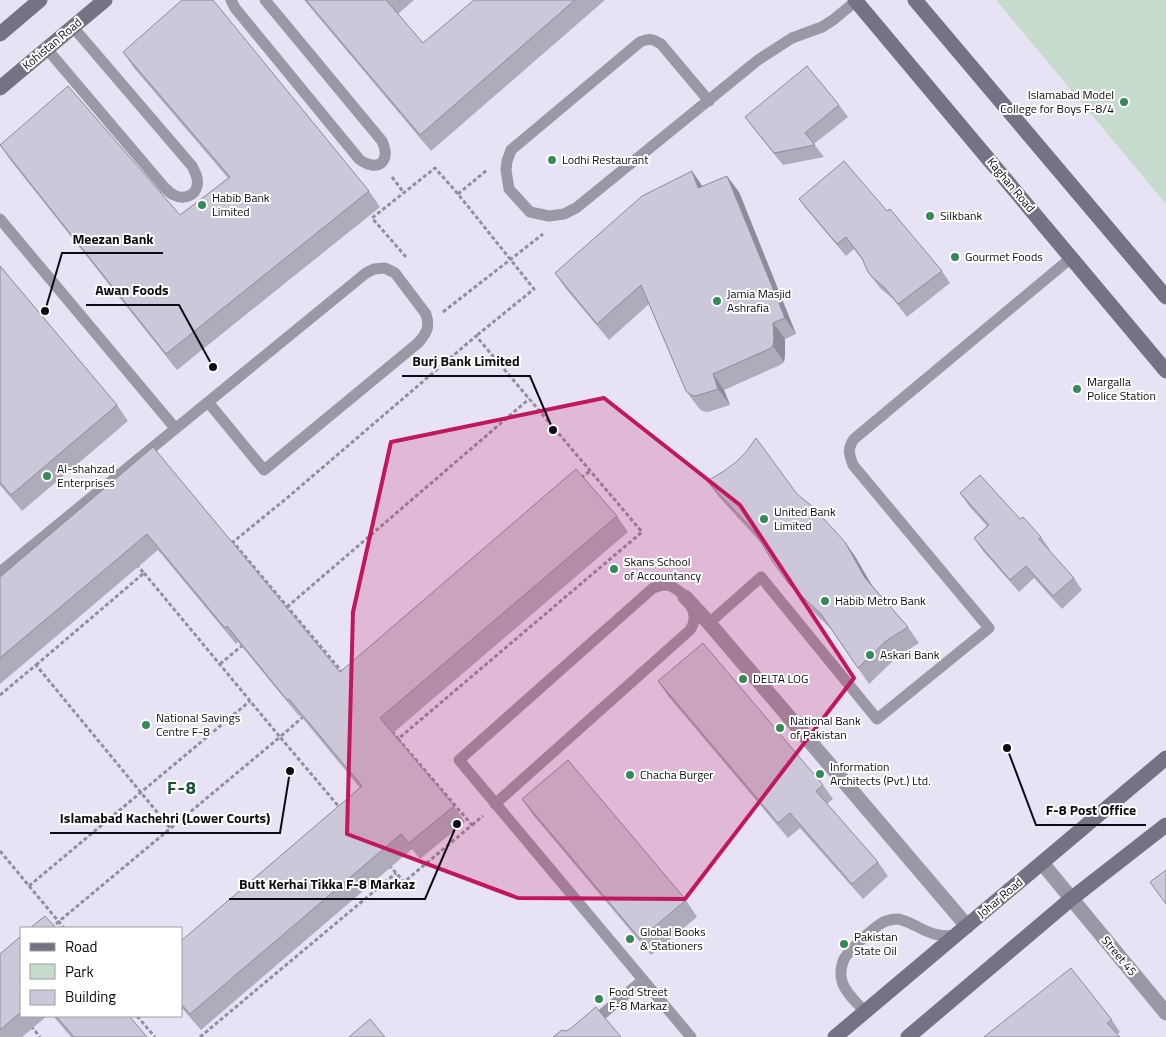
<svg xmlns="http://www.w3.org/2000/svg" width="1166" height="1037" font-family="'Titillium Web',sans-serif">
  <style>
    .green { fill: #c5dbcb }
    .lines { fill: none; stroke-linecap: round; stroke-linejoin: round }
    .path { stroke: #938f9d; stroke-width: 3; stroke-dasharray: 4 2.5; stroke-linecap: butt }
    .lane { stroke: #9b97a4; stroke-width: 11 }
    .street { stroke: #9b97a4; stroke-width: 15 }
    .secondary { stroke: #777283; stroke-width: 15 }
    .wall { fill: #afabbb }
    .shaded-wall { fill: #8f8b98 }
    .building { fill: #ccc7d9; stroke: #8f8b98 }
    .marked { fill: #c2185b; fill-opacity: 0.2; stroke: #c2185b; stroke-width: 4; stroke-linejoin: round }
    .poi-dot { fill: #38895a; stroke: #fff; stroke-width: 2 }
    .labels { text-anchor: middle; stroke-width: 4; stroke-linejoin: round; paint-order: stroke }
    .street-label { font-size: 12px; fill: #0e0c12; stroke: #fff }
    .poi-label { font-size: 12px; fill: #0e0c12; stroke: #fff; text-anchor: start }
    .district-label { font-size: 18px; font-weight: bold; letter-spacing: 1px; fill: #195132; stroke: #fff }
    .leader { fill: none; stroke: #0e0c12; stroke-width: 2 }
    .callout-dot { fill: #0e0c12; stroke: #fff; stroke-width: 2 }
    .callout-label { font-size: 14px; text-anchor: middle; font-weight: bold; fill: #0e0c12; stroke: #fff; stroke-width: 4; stroke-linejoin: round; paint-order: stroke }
  </style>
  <rect width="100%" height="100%" fill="#e8e2f5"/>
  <path class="green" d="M996 0H1166V204Z"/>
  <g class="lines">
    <path class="path" d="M392 177 404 193
      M458 194 487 170
      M406 257 372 218 435 168 458 194 534 289 476 336
      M443 312 543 234
      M581 478 590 471
      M144 573 280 737 304 716
      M287 607 529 399
      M220 664 244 644
      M36 665 144 573 136 564
      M343 673 233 542 287 498 476 336 642 532 398 739 392 731
      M0 695 36 665 171 829
      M472 825 483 816
      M0 851 64 928
      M389 865 404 882 472 825 398 739
      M29 886 250 701
      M51 928 280 737 340 808
      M137 1016 155 1037
      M31 1026 40 1037
      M200 1037 396 873"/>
    <path class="lane" d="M231 0 235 8 359 159C377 173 392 162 382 141L265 0
      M47 49 164 187C167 190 171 194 174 195 183 200 195 196 197 186 199 179 195 172 192 166L73 27
      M709 101 661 44C653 39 649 38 640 42L511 150 507 161 506 170 509 189 530 212 549 216 564 214 576 208 758 60 792 38 822 27 833 20 856 1
      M0 219 175 428
      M0 572 366 273 374 269 385 268 395 273 426 314C430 327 427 333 418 343L264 470 208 402
      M709 623 761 577 877 719 989 628 853 465C849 454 847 449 854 439L1071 258
      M495 804 690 630C692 627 694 623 694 619 695 605 679 586 665 585 661 585 657 587 653 588L459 760 691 1037
      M865 1012C858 1004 844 991 842 981 840 974 841 966 844 959 849 950 877 924 886 921 889 920 895 919 898 919 904 920 910 923 916 926 929 933 941 938 956 935
      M575 1037 643 980"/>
    <path class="street" d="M685 597 709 623 967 926
      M1042 863 1166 1013"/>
    <path class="secondary" d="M855 0 1166 371
      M915 0 1166 297
      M0 34 40 0
      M0 88 105 0
      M835 1037 1166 758
      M908 1037 1071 899 1166 825"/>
  </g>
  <path class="wall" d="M304 0H414L398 14 423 43 474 0H605L431 151Z
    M123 52 369 191 380 207 177 370 11 161 0 145 180 215 228 178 134 68Z
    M839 105 848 117 814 144 824 157 783 165 754 129 745 117Z
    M702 186 739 192 796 334 785 339V355L784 362 780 365 724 390 730 405 708 412 702 411 698 407 686 391 649 304 609 340 566 289 555 273Z
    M799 199 887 211 942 271 950 283 907 317 894 300 880 288 871 276 863 261 854 249 846 256 808 211Z
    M0 266 117 405 128 421 22 511 0 485Z
    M153 447 340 672 617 516 628 532 393 733 454 806 465 822 420 859 412 849 201 1030 181 1007V941L360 788 300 715 299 716 238 642 236 644 158 550 0 684V577Z
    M707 481 797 494 845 542 856 558 871 584 908 627 919 643 897 657 869 684 831 629 801 600 773 562 763 545 719 497Z
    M960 493 1020 519 1041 537 1050 550H1049L1074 578 1082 590 1062 609 1034 578 1019 592 983 551 974 538 987 526 969 506Z
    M658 681 823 785 833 799 827 804 878 862 888 876 863 899 800 828 788 838 668 696Z
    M522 799 686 900 697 917 651 955 533 815Z
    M21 936V1016H47L22 1037H0V954Z
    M53 1016H129L147 1037H71Z
    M1112 1020 1120 1032 1117 1034 984 1037Z"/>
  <path class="shaded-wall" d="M692 171 703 187 698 188Z
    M727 176 739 192 796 334 785 318Z
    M773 323 785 339V355L784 362 773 346Z
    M713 374 724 390 730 405 718 389Z
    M845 542 856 558 877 594 865 578Z"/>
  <path class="building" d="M182 0H213L369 191 166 354 0 145 68 86 180 215 230 177 123 52Z
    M306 0H386L423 43 474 0H575L420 135Z
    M807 66 839 105 805 133 815 145 774 153 745 117Z
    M844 161 887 211 890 209 942 271 898 304 885 288 871 276 867 270 862 258 846 237 837 244 799 199Z
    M692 171 698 188 727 176 785 318 773 323 774 339 773 346 769 349 713 374 718 389 696 396 691 395 686 391 641 285 597 324 555 273 642 196Z
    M0 266 117 405 11 495 0 482Z
    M756 438 797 494 813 507 845 542 865 578 908 627 886 641 858 668 821 614 789 584 773 562 755 532 707 481 724 471 736 462 746 452Z
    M153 447 340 672 576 469 617 516 380 718 454 806 409 843 401 834 190 1014 181 1004V941L362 786 289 699 287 700 227 626 225 628 147 534 0 658V577Z
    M980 475 1020 519 1023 517 1041 537 1039 539 1074 578 1053 596 1026 566 1010 580 974 538 989 525 960 493Z
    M703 643 823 785 816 791 878 862 852 884 790 813 778 823 658 681Z
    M568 760 686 900 640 939 522 799Z
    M1166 870V904L1150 882Z
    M45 916 56 928H30Z
    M21 936V1012L0 1030V954Z
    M1071 968 1112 1020 1107 1023 1120 1037H984Z
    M596 1007 621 1037H553L562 1030 566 1031 570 1029Z
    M56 1016H129L147 1037H74Z
    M370 1019 385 1037H349Z"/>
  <path class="marked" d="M604 398 740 505 854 678 685 899 518 898 347 834 353 612 391 442Z"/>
  <g class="poi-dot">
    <circle cx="1124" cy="102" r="5"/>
    <circle cx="552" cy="160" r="5"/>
    <circle cx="202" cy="205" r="5"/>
    <circle cx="930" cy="216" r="5"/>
    <circle cx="955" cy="257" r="5"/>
    <circle cx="717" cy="301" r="5"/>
    <circle cx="1077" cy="389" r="5"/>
    <circle cx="47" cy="476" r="5"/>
    <circle cx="764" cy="519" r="5"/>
    <circle cx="614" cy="569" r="5"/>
    <circle cx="825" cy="601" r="5"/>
    <circle cx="870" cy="655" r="5"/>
    <circle cx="743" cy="679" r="5"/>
    <circle cx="146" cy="725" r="5"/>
    <circle cx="780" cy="728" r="5"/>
    <circle cx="820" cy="774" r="5"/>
    <circle cx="630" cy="775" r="5"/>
    <circle cx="630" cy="939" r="5"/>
    <circle cx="844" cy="944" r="5"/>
    <circle cx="599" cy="999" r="5"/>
  </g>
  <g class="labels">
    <g class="street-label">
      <text transform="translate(52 44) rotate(-40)" y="4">Kohistan Road</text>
      <text transform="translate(1011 185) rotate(50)" y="4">Kaghan Road</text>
      <text transform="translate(1000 898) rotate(-40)" y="4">Johar Road</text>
      <text transform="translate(1119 956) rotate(50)" y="4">Street 45</text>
    </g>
    <g class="poi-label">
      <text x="1114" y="99" text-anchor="end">Islamabad Model<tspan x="1114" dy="14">College for Boys F-8/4</tspan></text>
      <text x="562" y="164">Lodhi Restaurant</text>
      <text x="212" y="202">Habib Bank<tspan x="212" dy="14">Limited</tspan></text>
      <text x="940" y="220">Silkbank</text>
      <text x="965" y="261">Gourmet Foods</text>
      <text x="727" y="298">Jamia Masjid<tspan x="727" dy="14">Ashrafia</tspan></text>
      <text x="1087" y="386">Margalla<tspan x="1087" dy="14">Police Station</tspan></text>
      <text x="57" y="473">Al-shahzad<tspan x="57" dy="14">Enterprises</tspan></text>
      <text x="774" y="516">United Bank<tspan x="774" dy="14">Limited</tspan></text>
      <text x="624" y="566">Skans School<tspan x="624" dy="14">of Accountancy</tspan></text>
      <text x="835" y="605">Habib Metro Bank</text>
      <text x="880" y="659">Askari Bank</text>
      <text x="753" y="683">DELTA LOG</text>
      <text x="156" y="722">National Savings<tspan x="156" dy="14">Centre F-8</tspan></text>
      <text x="790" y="725">National Bank<tspan x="790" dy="14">of Pakistan</tspan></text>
      <text x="830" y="771">Information<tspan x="830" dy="14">Architects (Pvt.) Ltd.</tspan></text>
      <text x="640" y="779">Chacha Burger</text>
      <text x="640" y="936">Global Books<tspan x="640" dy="14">&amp; Stationers</tspan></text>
      <text x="854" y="941">Pakistan<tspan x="854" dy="14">State Oil</tspan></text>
      <text x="609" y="996">Food Street<tspan x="609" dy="14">F-8 Markaz</tspan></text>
    </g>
    <g class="district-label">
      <text x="182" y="794">F-8</text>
    </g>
  </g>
  <path class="leader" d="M45 311L62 253H163M213 367L179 305H86M553 430L530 376H402M1007 748L1036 825H1146M290 771L280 833H50M457 824L425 899H229"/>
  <g class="callout-dot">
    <circle cx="45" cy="311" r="5"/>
    <circle cx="213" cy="367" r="5"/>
    <circle cx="553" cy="430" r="5"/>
    <circle cx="1007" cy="748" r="5"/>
    <circle cx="290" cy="771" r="5"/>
    <circle cx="457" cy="824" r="5"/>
  </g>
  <g class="callout-label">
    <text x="113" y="244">Meezan Bank</text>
    <text x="132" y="295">Awan Foods</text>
    <text x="466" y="366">Burj Bank Limited</text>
    <text x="1091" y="815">F-8 Post Office</text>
    <text x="165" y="823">Islamabad Kachehri (Lower Courts)</text>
    <text x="327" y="889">Butt Kerhai Tikka F-8 Markaz</text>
  </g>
  <rect x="20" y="927" width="162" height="90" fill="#ffffff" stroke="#9f9ea0"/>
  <rect x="30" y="943" width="25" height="8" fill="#777283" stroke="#9f9ea0"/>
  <text x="65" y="952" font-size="15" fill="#0e0c12">Road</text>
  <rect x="30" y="964" width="25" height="15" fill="#c5dbcb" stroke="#9f9ea0"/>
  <text x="65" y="977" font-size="15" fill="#0e0c12">Park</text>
  <rect x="30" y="990" width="25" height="15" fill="#ccc7d9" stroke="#9f9ea0"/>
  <text x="65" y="1002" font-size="15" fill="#0e0c12">Building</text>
</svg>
